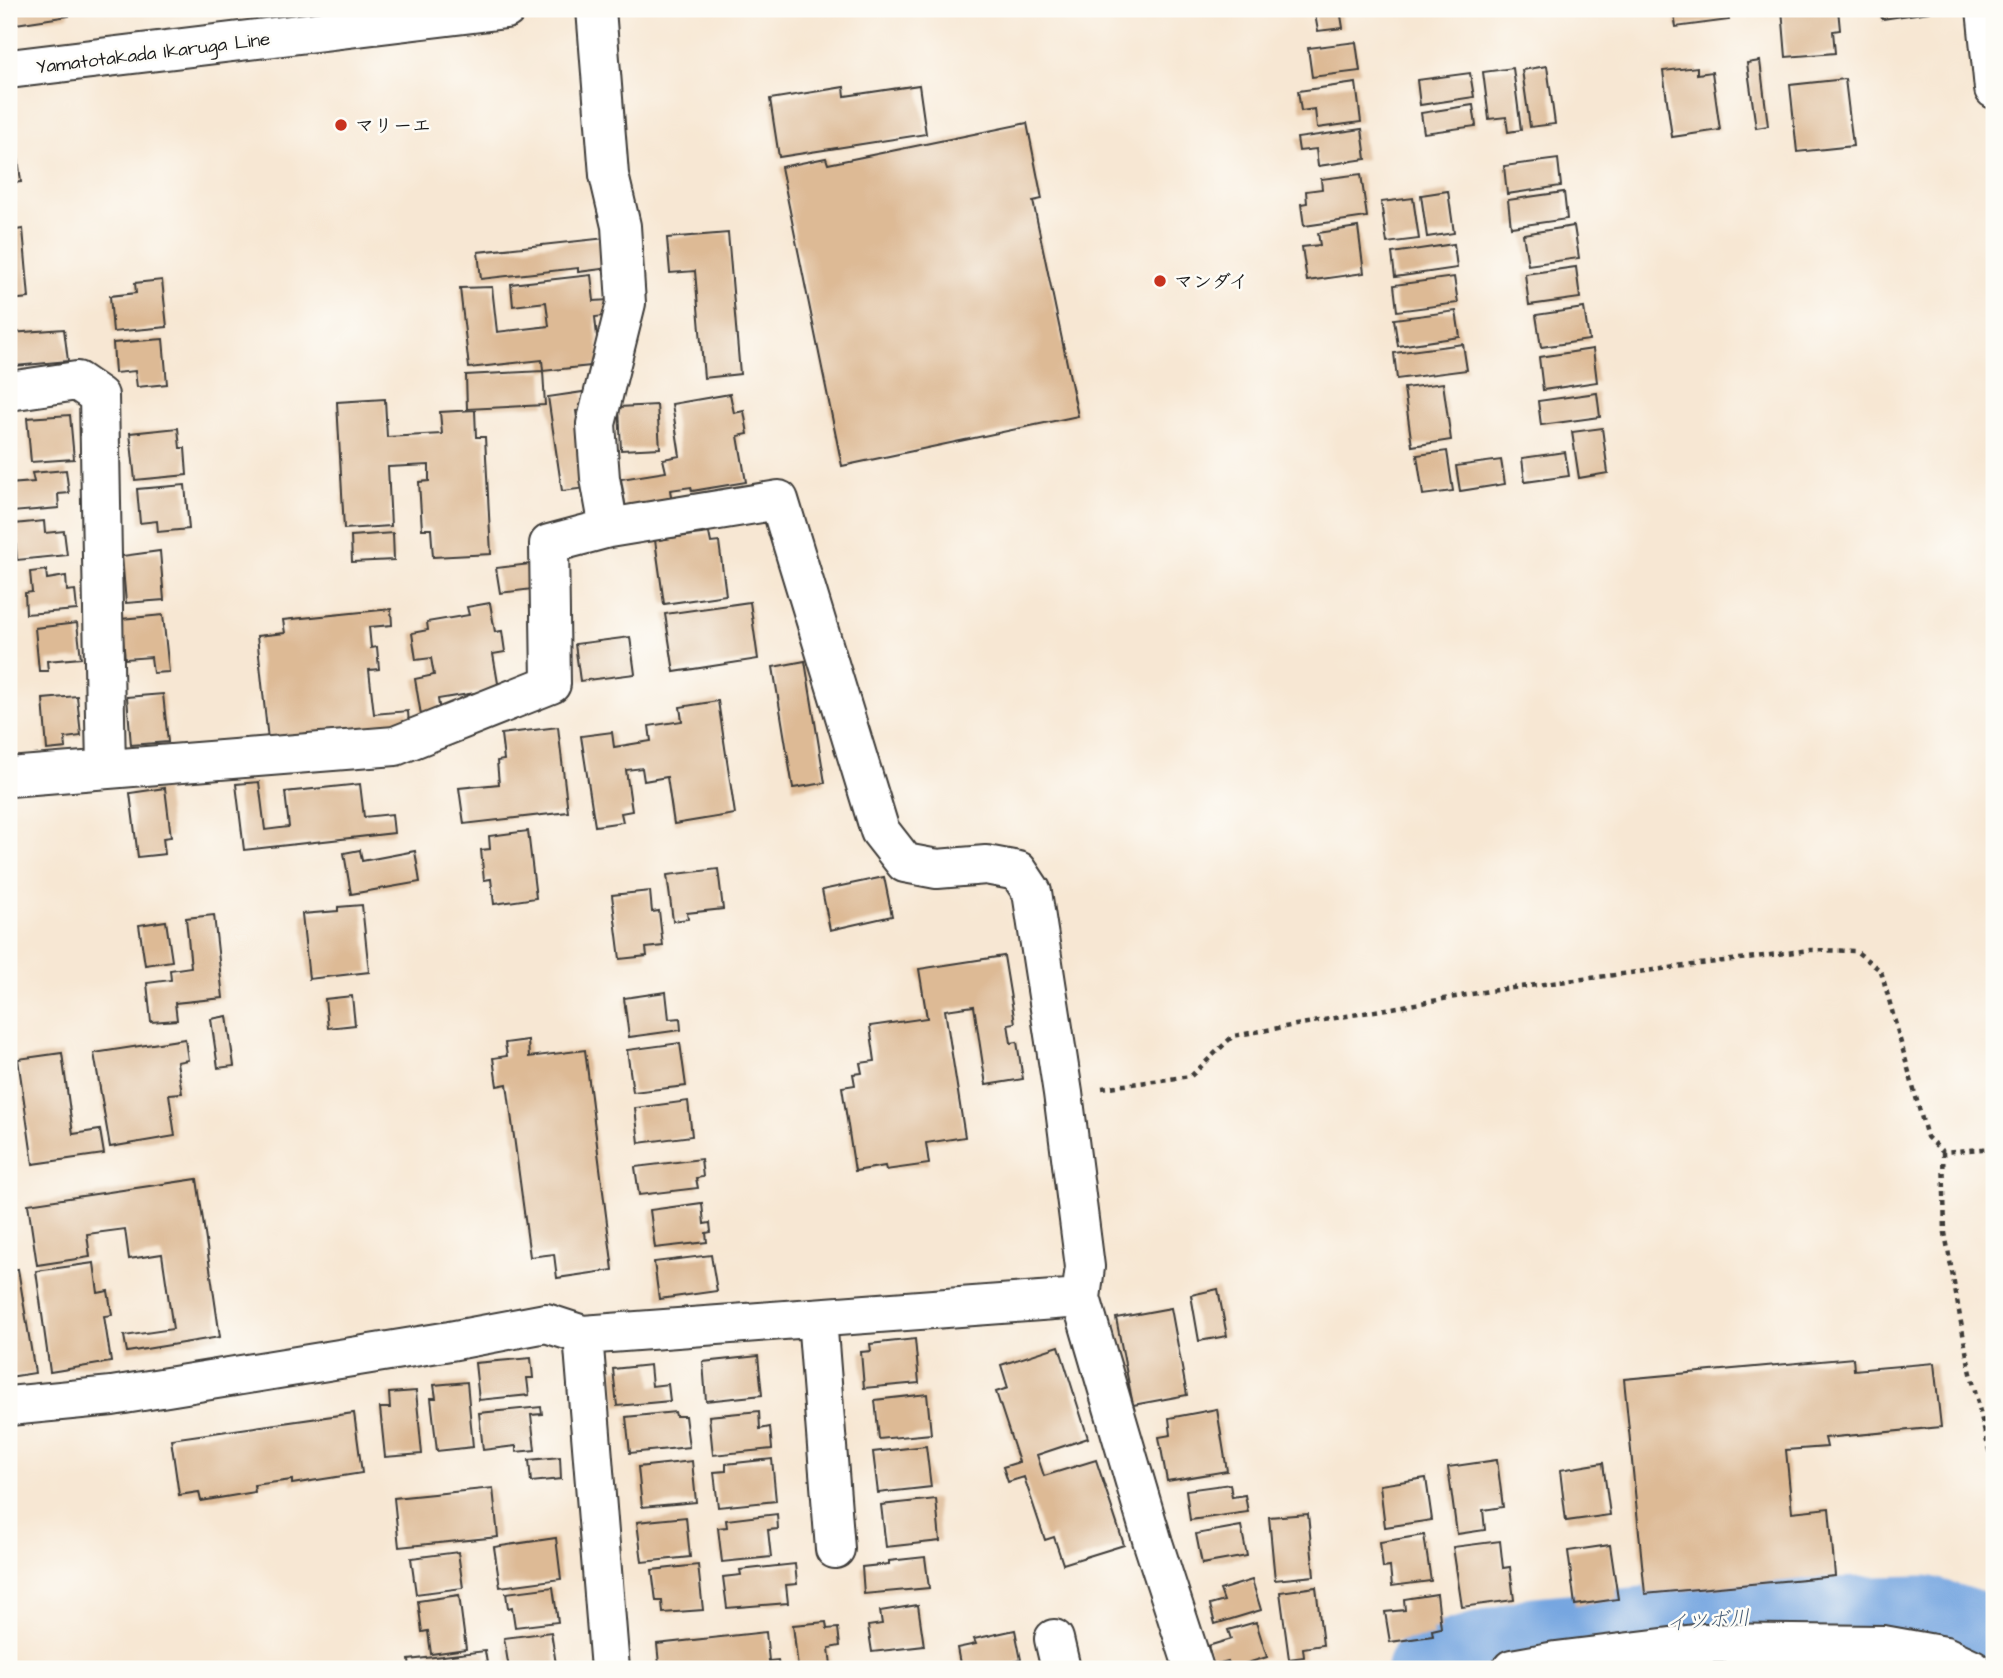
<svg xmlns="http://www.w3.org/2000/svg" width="2003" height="1678" font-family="'Architects Daughter','Klee One',sans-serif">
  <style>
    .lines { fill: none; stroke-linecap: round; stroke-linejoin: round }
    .river { stroke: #76a6e0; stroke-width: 75 }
    .building { fill: #ddba95 }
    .minor-casing { stroke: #3d3a37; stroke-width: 42 }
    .primary-casing { stroke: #3d3a37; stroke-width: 42 }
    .path { stroke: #3d3a37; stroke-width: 4.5; stroke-dasharray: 5 5; stroke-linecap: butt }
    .minor { stroke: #fff; stroke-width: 38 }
    .primary { stroke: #fff; stroke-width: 38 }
    .poi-dot { fill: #c8321e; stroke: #fdfcf7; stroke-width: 2.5 }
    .labels { text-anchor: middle; stroke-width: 5; stroke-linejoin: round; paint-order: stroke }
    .street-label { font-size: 19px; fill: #1c1c1c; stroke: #fdfcf7 }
    .poi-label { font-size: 19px; font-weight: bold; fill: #1c1c1c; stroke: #fdfcf7; text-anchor: start }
    .water-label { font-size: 21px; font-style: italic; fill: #445a74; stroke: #fdfcf7 }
  </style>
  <rect width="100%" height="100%" fill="#fdfcf7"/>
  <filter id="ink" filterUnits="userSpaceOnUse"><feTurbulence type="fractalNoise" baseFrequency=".0143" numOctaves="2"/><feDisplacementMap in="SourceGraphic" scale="14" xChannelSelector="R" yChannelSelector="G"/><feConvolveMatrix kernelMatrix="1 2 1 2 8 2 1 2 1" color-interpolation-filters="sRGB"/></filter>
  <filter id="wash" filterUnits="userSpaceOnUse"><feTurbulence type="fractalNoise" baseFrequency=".00686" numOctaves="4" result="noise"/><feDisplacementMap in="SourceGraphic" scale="28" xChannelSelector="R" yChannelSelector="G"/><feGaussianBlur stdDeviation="1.57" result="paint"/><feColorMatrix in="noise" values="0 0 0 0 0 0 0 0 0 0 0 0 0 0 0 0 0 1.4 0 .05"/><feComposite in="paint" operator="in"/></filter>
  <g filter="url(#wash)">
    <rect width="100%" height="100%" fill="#f7e7d3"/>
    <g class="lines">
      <path class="river" d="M1424 1669 1443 1660 1535 1634 1718 1617 1924 1613 1994 1635"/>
    </g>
    <g id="blocks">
      <path class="building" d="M9 9H68L69 16 9 25Z
        M1314 9H1340L1343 28 1318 31Z
        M1673 9H1727L1729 20 1676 27Z
        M1782 9H1838L1840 30 1833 31 1835 53 1786 57Z
        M1880 9H1929L1930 12 1882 19Z
        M1356 42 1360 71 1312 77 1308 48Z
        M1760 61 1768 126 1756 128 1747 63Z
        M1547 66 1555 124 1530 127 1522 70Z
        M1697 67V74L1712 72 1720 130 1672 137 1663 71Z
        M1513 68 1521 130 1508 132 1506 117 1489 119 1483 72Z
        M1470 73 1474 97 1420 105 1417 80Z
        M1845 79 1853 146 1797 152 1790 85Z
        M1356 83 1361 122 1317 128 1315 109 1301 111 1298 91Z
        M919 85 926 134 779 157 770 99 844 87 845 96Z
        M1473 105 1476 126 1424 133 1421 113Z
        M13 118 21 182 9 183V119Z
        M1027 123 1042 199 1033 201 1078 416 842 466 781 167 826 158 828 164Z
        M1362 129 1366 159 1318 166 1316 149 1299 151 1297 138Z
        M1558 159 1561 186 1507 194 1504 166Z
        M1361 174 1367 217 1304 226 1301 204 1307 203 1306 191 1322 189 1321 179Z
        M1448 191 1454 233 1427 237 1421 195Z
        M1564 192 1567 219 1511 227 1508 200Z
        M1413 198 1419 239 1387 243 1381 202Z
        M1574 226 1579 258 1528 265 1523 234Z
        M1358 227 1364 273 1307 281 1302 247 1320 245 1318 233Z
        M23 229 29 298 9 300V231Z
        M728 233 740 374 704 378 695 271 670 273 667 238Z
        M606 238 610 268 578 272V268L481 279 478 252Z
        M1454 244 1457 268 1395 277 1392 253Z
        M1576 267 1580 298 1529 305 1525 274Z
        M591 275 594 301 609 300 611 315 595 317 600 365 543 371 542 360 469 368 460 288 492 287 497 332 549 326 546 302 513 306 511 284Z
        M1454 277 1458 303 1397 311 1394 285Z
        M162 280 167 327 113 332 110 296 136 293 135 283Z
        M1584 308 1589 340 1541 347 1536 315Z
        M1456 311 1460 337 1398 346 1394 319Z
        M64 329 68 361 15 366 11 333Z
        M163 339 167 384 137 387 135 371 115 373 113 343Z
        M1463 344 1467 370 1397 379 1394 353Z
        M1593 349 1597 382 1543 390 1539 357Z
        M543 371 545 405 467 409 466 375Z
        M1443 383 1451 440 1412 446 1404 388Z
        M583 392 585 409 576 411 587 488 562 491 548 397Z
        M1597 393 1600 417 1541 425 1538 401Z
        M730 394 734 413 744 411 748 434 738 436 746 482 692 491 691 487 670 490 673 508 627 516 621 479 666 472 663 459 680 456 672 404Z
        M385 399 387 437 442 434 440 412 475 410 476 437H485L491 554 433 557 431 529H422L419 482 429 481V465L388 467 391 526 344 529 337 402Z
        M657 405 660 448 621 450 619 407Z
        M70 415 74 459 31 462 27 418Z
        M178 428 180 448H185L187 475 135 480 130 433Z
        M1602 428 1608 473 1579 478 1572 432Z
        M1447 451 1453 491 1423 495 1417 455Z
        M1565 452 1569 476 1525 482 1522 458Z
        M1501 460 1505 484 1460 491 1456 466Z
        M66 470 69 493 58 494 59 508 12 512 9 484 34 482 32 473Z
        M185 485 189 529 158 532 157 521 140 523 137 489Z
        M44 521 45 533 64 531 67 555 17 560 14 524Z
        M393 533 394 560 352 562 351 536Z
        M709 533 711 543 719 542 726 595 664 604 655 540Z
        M160 551 164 600 126 603 122 556Z
        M530 564 533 589 500 593 496 568Z
        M46 570 47 579 66 576 67 591 75 590 77 610 26 614 25 593 32 592 30 572Z
        M750 602 758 659 674 672 665 614Z
        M490 603 495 632 502 631 505 652 493 654 499 689 438 699 440 712 421 715 415 679 434 675 431 658 416 660 412 633 428 630 427 622 469 615 467 607Z
        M391 609 392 625 369 627 371 648 377 647 379 669 369 670 374 714 408 711 409 726 268 740 257 636 285 633 283 620Z
        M163 615 169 672 153 673 151 657 125 659 121 619Z
        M77 623 81 658 47 661 48 671H39L35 628Z
        M630 637 635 674 580 681 575 644Z
        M805 661 825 783 793 788 773 667Z
        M163 694 168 742 131 745 127 697Z
        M77 696 81 736 65 738 66 748 47 750 43 699Z
        M718 701 735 814 674 824 667 777 644 781 642 768 626 770 632 811 621 813 623 822 595 826 581 736 612 732 614 747 651 741 649 726 682 721 680 707Z
        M558 727 568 812 464 824 459 788 499 784 497 761 504 760 501 734Z
        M259 782 265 830 289 827 285 792 360 784 364 817 392 814 394 833 244 850 236 784Z
        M165 788 171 837 163 838 165 854 138 857 130 793Z
        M528 831 536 898 494 904 491 879 484 880 481 850 490 849 489 836Z
        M360 850 362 861 415 851 420 882 351 894 344 853Z
        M718 869 723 909 687 913 688 919 673 921 667 875Z
        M884 877 892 916 830 930 822 890Z
        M650 891 652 912 659 911 663 946 646 948 647 956 620 959 612 895Z
        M362 905 369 972 309 979 302 914 338 911V907Z
        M214 915 223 998 175 1003 177 1020 151 1022 147 983 171 980 170 970 191 967 186 918Z
        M166 921 172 961 145 965 139 925Z
        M1004 956 1015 1023 1008 1024 1011 1043 1017 1042 1023 1079 986 1085 974 1006 945 1010 965 1137 926 1143 929 1164 886 1170 885 1166 855 1171 842 1087 855 1085 853 1074 862 1073 860 1063 875 1061 870 1026 927 1018 919 969Z
        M666 992 669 1019 680 1018 681 1030 629 1037 624 998Z
        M352 996 355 1025 328 1028 325 999Z
        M227 1016 234 1066 218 1068 211 1019Z
        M185 1039 188 1060 177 1062 182 1093 169 1094 175 1136 110 1147 94 1053Z
        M528 1040 529 1057 585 1050 613 1270 557 1278 554 1254 530 1257 507 1084 497 1086 493 1058 507 1056 505 1043Z
        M680 1043 686 1086 633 1092 627 1050Z
        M62 1053 73 1134 100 1130 104 1154 33 1164 18 1059Z
        M688 1101 692 1136 639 1143 635 1108Z
        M701 1159 703 1177 696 1178 698 1188 639 1195 635 1167Z
        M197 1179 220 1337 127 1352 124 1336 173 1329 162 1254 129 1259 125 1229 87 1234 90 1257 37 1265 28 1204Z
        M702 1203 704 1224 710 1223 711 1232 706 1233 707 1242 655 1248 650 1210Z
        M711 1255 717 1291 659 1299 654 1262Z
        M94 1263 98 1293 108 1291 112 1315 104 1316 111 1362 50 1372 36 1271Z
        M18 1269 35 1373 9 1377V1271Z
        M1218 1289 1227 1336 1199 1341 1191 1295Z
        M1171 1308 1187 1395 1133 1405 1116 1318Z
        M915 1339 919 1383 864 1388 861 1352 871 1351 870 1344Z
        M1059 1346 1088 1438 1037 1455 1044 1476 1096 1460 1124 1545 1063 1564 1054 1537 1045 1540 1024 1477 1008 1482 1003 1467 1019 1462 996 1392 1008 1388 1001 1365Z
        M758 1356 762 1395 706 1401 703 1362Z
        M531 1358 533 1378H527L529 1395 479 1400 475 1363Z
        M1853 1358 1854 1370 1934 1363 1941 1427 1825 1438 1827 1447 1786 1450 1792 1512 1829 1508 1835 1576 1645 1594 1624 1379Z
        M650 1365 652 1386 668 1384 670 1401 617 1406 613 1369Z
        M467 1382 473 1447 437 1451 431 1398H436L434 1385Z
        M416 1391 422 1454 385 1457 380 1408H390L389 1393Z
        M927 1394 931 1434 879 1439 875 1400Z
        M541 1407 542 1414 531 1415 535 1450 516 1452V1446L483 1450 479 1413Z
        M1217 1409 1227 1471 1167 1481 1159 1437 1171 1435 1169 1418Z
        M759 1411 760 1429 770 1427 772 1449 713 1455 709 1416Z
        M675 1412 676 1416H685L689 1447 630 1453 626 1417Z
        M354 1413 362 1473 292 1484V1480L254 1485 255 1492 201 1501 199 1492 179 1495 171 1439Z
        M926 1446 931 1487 878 1493 873 1452Z
        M560 1457 561 1479 531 1482 529 1460Z
        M772 1459 776 1501 718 1507 714 1472 726 1471V1464Z
        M1497 1460 1503 1507 1483 1510 1485 1530 1457 1534 1448 1467Z
        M692 1461 696 1502 642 1507 638 1467Z
        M1603 1463 1610 1515 1566 1521 1560 1470Z
        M1426 1478 1432 1520 1385 1527 1380 1485Z
        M1230 1484 1232 1497 1245 1495 1248 1512 1190 1520 1186 1490Z
        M493 1488 498 1537 399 1547 394 1498Z
        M936 1499 940 1541 886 1547 881 1505Z
        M777 1514 778 1529 768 1530 771 1557 722 1562 718 1528 727 1527 726 1520Z
        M1308 1514 1314 1576 1275 1580 1269 1517Z
        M686 1517 690 1557 642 1562 637 1522Z
        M1241 1526 1247 1556 1202 1564 1196 1534Z
        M1424 1535 1431 1581 1392 1586 1390 1567 1383 1568 1380 1542Z
        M556 1538 561 1579 500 1587 494 1547Z
        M1500 1541 1503 1568 1510 1567 1514 1600 1462 1607 1453 1547Z
        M1610 1545 1618 1599 1575 1605 1568 1551Z
        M458 1552 463 1588 416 1594 411 1558Z
        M925 1557 929 1588 864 1594 862 1567 889 1564V1561Z
        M795 1564 797 1584 786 1585 788 1603 727 1608 723 1577 741 1575 740 1570Z
        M698 1565 703 1610 663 1613 662 1601H656L652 1570Z
        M1252 1580 1261 1610 1215 1624 1210 1605 1224 1601 1220 1590Z
        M553 1587 558 1622 515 1627 512 1607 508 1608 506 1593Z
        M1316 1587 1323 1645 1303 1648 1304 1657 1289 1659 1280 1592Z
        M1437 1594 1441 1628 1432 1630 1433 1636 1390 1642 1385 1612 1405 1610 1404 1599Z
        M459 1595 466 1649 431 1654 428 1631 422 1632 418 1601Z
        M918 1605 924 1646 872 1652 868 1626 882 1624 880 1611Z
        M826 1622 827 1629 838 1628 840 1646 829 1648 831 1665 798 1668 793 1625Z
        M1256 1622 1267 1657 1231 1668 1228 1661 1213 1665 1208 1646 1231 1639 1228 1630Z
        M1015 1630 1021 1660 1016 1661 1018 1669H961L957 1648 976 1644 974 1639Z
        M551 1632 556 1664 509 1669 504 1638Z
        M766 1632 769 1661 778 1660 779 1669H638L637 1666 659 1664 657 1644Z
        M485 1651 488 1669H410L409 1660Z"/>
    </g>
  </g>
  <g filter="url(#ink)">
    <use href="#blocks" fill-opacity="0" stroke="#3d3a37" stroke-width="2"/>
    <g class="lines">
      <defs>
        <path id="minor" d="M1986 9 1994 89
          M9 391 77 381 99 396 106 769
          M609 528 779 500 880 831 905 863 937 869 986 865 1018 871 1032 892 1063 1093 1085 1267 1081 1298 1153 1543 1194 1669
          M9 777 395 746 551 684 549 544 609 528 600 478 596 424 626 303 621 226 609 175 596 9
          M817 1318 835 1549
          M583 1335 610 1669
          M9 1406 112 1396 450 1341 546 1323 583 1335 1081 1298
          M1054 1639 1061 1669
          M1512 1669 1556 1661 1703 1643 1883 1645 1945 1656 1973 1669"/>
        <path id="primary" d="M9 69 506 9"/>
      </defs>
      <use href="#minor" class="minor-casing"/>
      <use href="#primary" class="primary-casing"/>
      <path class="path" d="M1102 1088 1191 1076 1233 1036 1489 991 1810 950 1856 951 1881 971 1927 1137 1943 1152 1994 1148
        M1943 1152 1945 1233 1967 1356 1994 1472"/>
      <use href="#minor" class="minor"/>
      <use href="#primary" class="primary"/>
    </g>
  </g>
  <g class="poi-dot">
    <circle cx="341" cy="125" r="7"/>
    <circle cx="1160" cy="281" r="7"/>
  </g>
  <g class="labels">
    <g class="street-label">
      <text transform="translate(153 52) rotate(-7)" y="7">Yamatotakada Ikaruga Line</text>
    </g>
    <g class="poi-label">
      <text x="355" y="132">マリーエ</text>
      <text x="1174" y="288">マンダイ</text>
    </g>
    <g class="water-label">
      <text transform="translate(1708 1620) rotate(-4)" y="7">イツボ川</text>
    </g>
  </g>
  <rect width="2003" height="1678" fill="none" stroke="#fdfcf7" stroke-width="35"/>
</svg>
